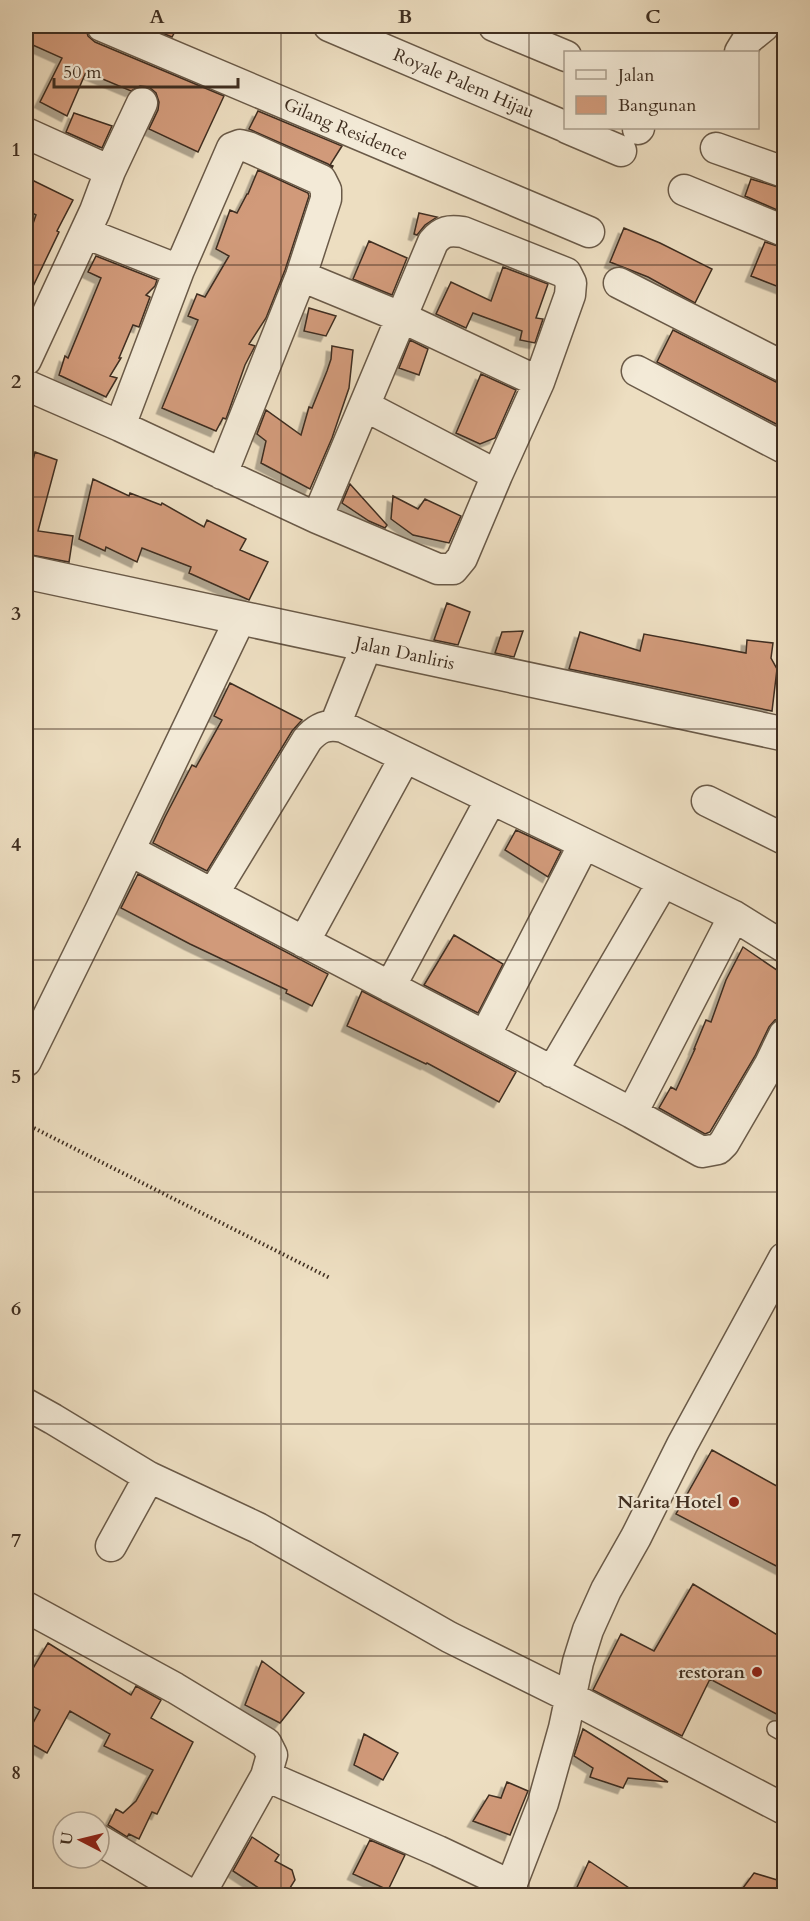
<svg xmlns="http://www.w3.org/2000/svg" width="810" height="1921" font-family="Cardo,serif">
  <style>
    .building { fill: #d19a7a; stroke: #3f2e20; stroke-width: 1.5; filter: url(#shadow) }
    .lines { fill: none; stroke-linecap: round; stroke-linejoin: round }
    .service-casing { stroke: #6a5a48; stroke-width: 18 }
    .minor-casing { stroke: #6a5a48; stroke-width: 33 }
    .tertiary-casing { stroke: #6a5a48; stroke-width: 36 }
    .path { stroke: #3f2e20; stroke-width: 4; stroke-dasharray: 1.5 3; stroke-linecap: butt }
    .service { stroke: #f3ead7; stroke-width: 15 }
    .minor { stroke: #f3ead7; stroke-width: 30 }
    .tertiary { stroke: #f3ead7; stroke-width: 33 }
    .grid { fill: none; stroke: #3f2e20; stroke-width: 1.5; stroke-opacity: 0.55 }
    .poi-dot { fill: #8f2418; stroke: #f3ead7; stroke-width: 2 }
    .labels { text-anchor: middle; stroke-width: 4.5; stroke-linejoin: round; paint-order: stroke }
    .street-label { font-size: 18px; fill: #3f2e20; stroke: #f3ead7 }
    .poi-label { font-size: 18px; font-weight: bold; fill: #3f2e20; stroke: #f3ead7; text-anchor: end }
    .neatline { fill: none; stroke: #3f2e20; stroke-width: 2 }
    .grid-label { font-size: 20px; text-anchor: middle; font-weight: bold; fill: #3f2e20 }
  </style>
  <defs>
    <filter id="shadow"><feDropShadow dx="-5.5" dy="5.5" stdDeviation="0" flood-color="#0004"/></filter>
  </defs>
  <rect width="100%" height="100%" fill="#eddec1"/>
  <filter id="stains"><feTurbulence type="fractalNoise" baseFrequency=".00333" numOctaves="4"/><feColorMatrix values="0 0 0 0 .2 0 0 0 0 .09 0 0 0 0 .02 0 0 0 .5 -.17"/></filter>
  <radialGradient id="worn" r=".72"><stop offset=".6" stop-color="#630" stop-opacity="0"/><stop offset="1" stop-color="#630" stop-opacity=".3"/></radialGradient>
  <path class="building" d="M26 26H85L88 36 95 42 224 96 198 152 149 129 158 110 159 102 156 93 149 87 140 86 131 91 86 72 67 116 40 102 62 58 26 42Z
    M145 26H178L172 37Z
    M258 111 342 146 330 165 333 166 332 168 328 164 249 129Z
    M74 113 112 126 102 148 66 132Z
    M258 170 308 193 309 196 285 270 266 318 249 344 255 346 245 365 226 419 223 418 216 431 162 408 198 320 188 316 197 294 205 297 229 256 216 249 230 210 237 213 247 194H248Z
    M751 179 784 189V213L745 196Z
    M32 180 73 200 57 231 59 232 26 301V244L36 215 26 210V196Z
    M419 213 437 217 425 225 417 235 414 234Z
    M624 228 660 243 712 269 695 303 648 277 610 262Z
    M369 241 407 258 392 295 353 279Z
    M765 242 784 248V289L751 276Z
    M96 256 157 280 155 286 146 295 150 297 139 327 133 325 119 358H121L110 376 117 378 106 397 59 375 65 356 68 358 101 278 88 272Z
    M503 267 548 284 536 318 543 319 535 343 520 340 522 331 473 313 466 328 436 314 451 282 491 301Z
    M309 308 336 316 326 336 304 331Z
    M673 330 776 382 784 384V412L778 425 657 362Z
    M410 340 428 349 419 375 399 368Z
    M332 346 353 350 349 388 332 438 310 489 261 463 266 441 257 434 266 410 301 435 309 407 312 408 327 371 331 359Z
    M481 374 516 390 495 438 480 444 456 433Z
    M35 452 57 460 38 531 73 536 69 562 26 554V489Z
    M93 479 129 496 130 493 161 505 162 503 204 527 207 520 246 539 240 550 268 562 249 600 189 573 191 567 142 548 137 562 106 547 105 551 79 539Z
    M350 484 387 525 385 528 369 521 342 503Z
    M393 496 418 509 425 499 461 516 449 543 413 535 391 519Z
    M447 603 470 612 458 645 434 640Z
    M523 631 514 657 495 653 502 632Z
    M580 632 640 651 644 634 746 653 747 640 773 643 771 658 777 669 772 711 569 669Z
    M230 683 302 720 292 731 207 871 153 843 165 817 192 765 196 767 222 720 214 716Z
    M516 830 561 851 548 877 505 850Z
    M138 874 328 974 312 1006 286 993 287 990 190 944 121 908Z
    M454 935 503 964 478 1013 424 985Z
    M743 947 784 975V1018L775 1020 769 1027 755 1056 710 1132 705 1134 659 1108 671 1087 676 1090 695 1049H694L706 1020 711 1022 726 980Z
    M362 991 516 1072 499 1102 427 1063 426 1064 347 1026Z
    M712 1450 784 1490V1570L676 1514Z
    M693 1584 784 1639V1718L710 1679 682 1736 593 1690 621 1634 654 1651Z
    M48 1643 131 1695 136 1686 161 1700 151 1718 193 1742 157 1814 152 1812 139 1839 129 1834 127 1837 108 1825 116 1809 123 1813 136 1801 153 1770 104 1746 110 1734 70 1711 47 1753 26 1741V1736L40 1710 26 1703V1680Z
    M262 1661 304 1693 280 1723 245 1705Z
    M583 1729 668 1782 628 1778 623 1788 590 1777 593 1768 574 1756Z
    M364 1734 398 1753 383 1780 354 1765Z
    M507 1782 528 1791 510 1835 473 1821 489 1795 501 1798Z
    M252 1837 279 1855 275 1861 292 1870 295 1880 285 1896H271L233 1871Z
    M370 1840 405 1855 388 1890 353 1874Z
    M589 1861 641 1896H573Z
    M754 1873 784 1882V1896H737Z"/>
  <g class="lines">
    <defs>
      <path id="service" d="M775 1729 784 1734"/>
      <path id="minor" d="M102 26 589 232
        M329 26 566 127
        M494 26 566 56
        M740 52 748 39 764 26
        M567 128 621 151
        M638 129 639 128
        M26 133 110 171 95 211 26 360
        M716 148 784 172
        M110 171 142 103
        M684 190 784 231
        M85 233 179 270
        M301 276 403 318 539 382
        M619 283 784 367
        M637 371 784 448
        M26 385 120 426 317 518 438 569H453L462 558 497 475 539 382 570 295 571 283 566 273 463 232C449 230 442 231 433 242L317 518
        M365 406 497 475
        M120 426 179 270 232 148 240 145 248 147 321 180 326 190V199L301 276 222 474
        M335 725 367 645
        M707 801 784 839
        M140 856 632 1113 702 1152 718 1149 724 1143 770 1064 784 1035
        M213 894 307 740C317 728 327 723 343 727L734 916 784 947
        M304 942 405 757
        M390 987 491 799
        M485 1036 584 844
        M26 1061 101 909 240 619
        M552 1072 663 882
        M632 1113 734 916
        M26 1404 53 1419 149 1477 258 1528 449 1637 570 1697 784 1809
        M111 1546 149 1477
        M26 1607 175 1688 266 1743 272 1755 266 1776 199 1896
        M266 1776 438 1851 512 1886
        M99 1840 193 1896
        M507 1896 543 1803 564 1728 578 1662 588 1630 606 1590 636 1537 682 1445 784 1258"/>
      <path id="tertiary" d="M26 572 784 734"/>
    </defs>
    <use href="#service" class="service-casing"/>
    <use href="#minor" class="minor-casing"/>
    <use href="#tertiary" class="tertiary-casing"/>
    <path class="path" d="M26 1124 330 1278"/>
    <use href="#service" class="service"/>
    <use href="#minor" class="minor"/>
    <use href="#tertiary" class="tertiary"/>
  </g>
  <path class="grid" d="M281 26V1896M529 26V1896M26 265H784M26 497H784M26 729H784M26 960H784M26 1192H784M26 1424H784M26 1656H784"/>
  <g class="poi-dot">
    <circle cx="734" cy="1502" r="6"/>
    <circle cx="757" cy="1672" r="6"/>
  </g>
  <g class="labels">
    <g class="street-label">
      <text transform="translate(464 83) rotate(23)" y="6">Royale Palem Hijau</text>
      <text transform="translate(346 129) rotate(23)" y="6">Gilang Residence</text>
      <text transform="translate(405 653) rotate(12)" y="6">Jalan Danliris</text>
    </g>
    <g class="poi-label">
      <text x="722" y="1508">Narita Hotel</text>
      <text x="745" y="1678">restoran</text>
    </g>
  </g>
  <rect width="810" height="1921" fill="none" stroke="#eddec1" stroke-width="66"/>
  <rect x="564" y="51" width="195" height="78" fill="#f3ead7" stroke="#ab9f8e" stroke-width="1.5"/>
  <rect x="576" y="70" width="30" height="9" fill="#f3ead7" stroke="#ab9f8e" stroke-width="1.5"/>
  <text x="618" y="81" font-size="18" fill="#3f2e20">Jalan</text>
  <rect x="576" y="96" width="30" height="18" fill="#d19a7a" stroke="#ab9f8e" stroke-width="1.5"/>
  <text x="618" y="111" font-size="18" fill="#3f2e20">Bangunan</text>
  <g transform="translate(81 1840) rotate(277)"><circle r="28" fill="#f3ead7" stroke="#ab9f8e" stroke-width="1.5"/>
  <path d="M0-4.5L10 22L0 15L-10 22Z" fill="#8f2418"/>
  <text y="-9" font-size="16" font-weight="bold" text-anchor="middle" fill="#3f2e20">U</text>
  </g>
  <path d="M54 78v9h184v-9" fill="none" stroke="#3f2e20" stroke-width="3"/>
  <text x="63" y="78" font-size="18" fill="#3f2e20" stroke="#f3ead7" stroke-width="4.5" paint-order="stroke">50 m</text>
  <rect x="33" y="33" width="744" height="1855" class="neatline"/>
  <g class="grid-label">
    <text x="157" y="23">A</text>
    <text x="405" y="23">B</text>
    <text x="653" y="23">C</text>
    <text x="16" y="156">1</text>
    <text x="16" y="388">2</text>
    <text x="16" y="620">3</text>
    <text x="16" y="851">4</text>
    <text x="16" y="1083">5</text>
    <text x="16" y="1315">6</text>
    <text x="16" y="1547">7</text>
    <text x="16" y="1779">8</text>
  </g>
  <rect width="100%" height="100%" filter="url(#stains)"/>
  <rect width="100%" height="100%" fill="url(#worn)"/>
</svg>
